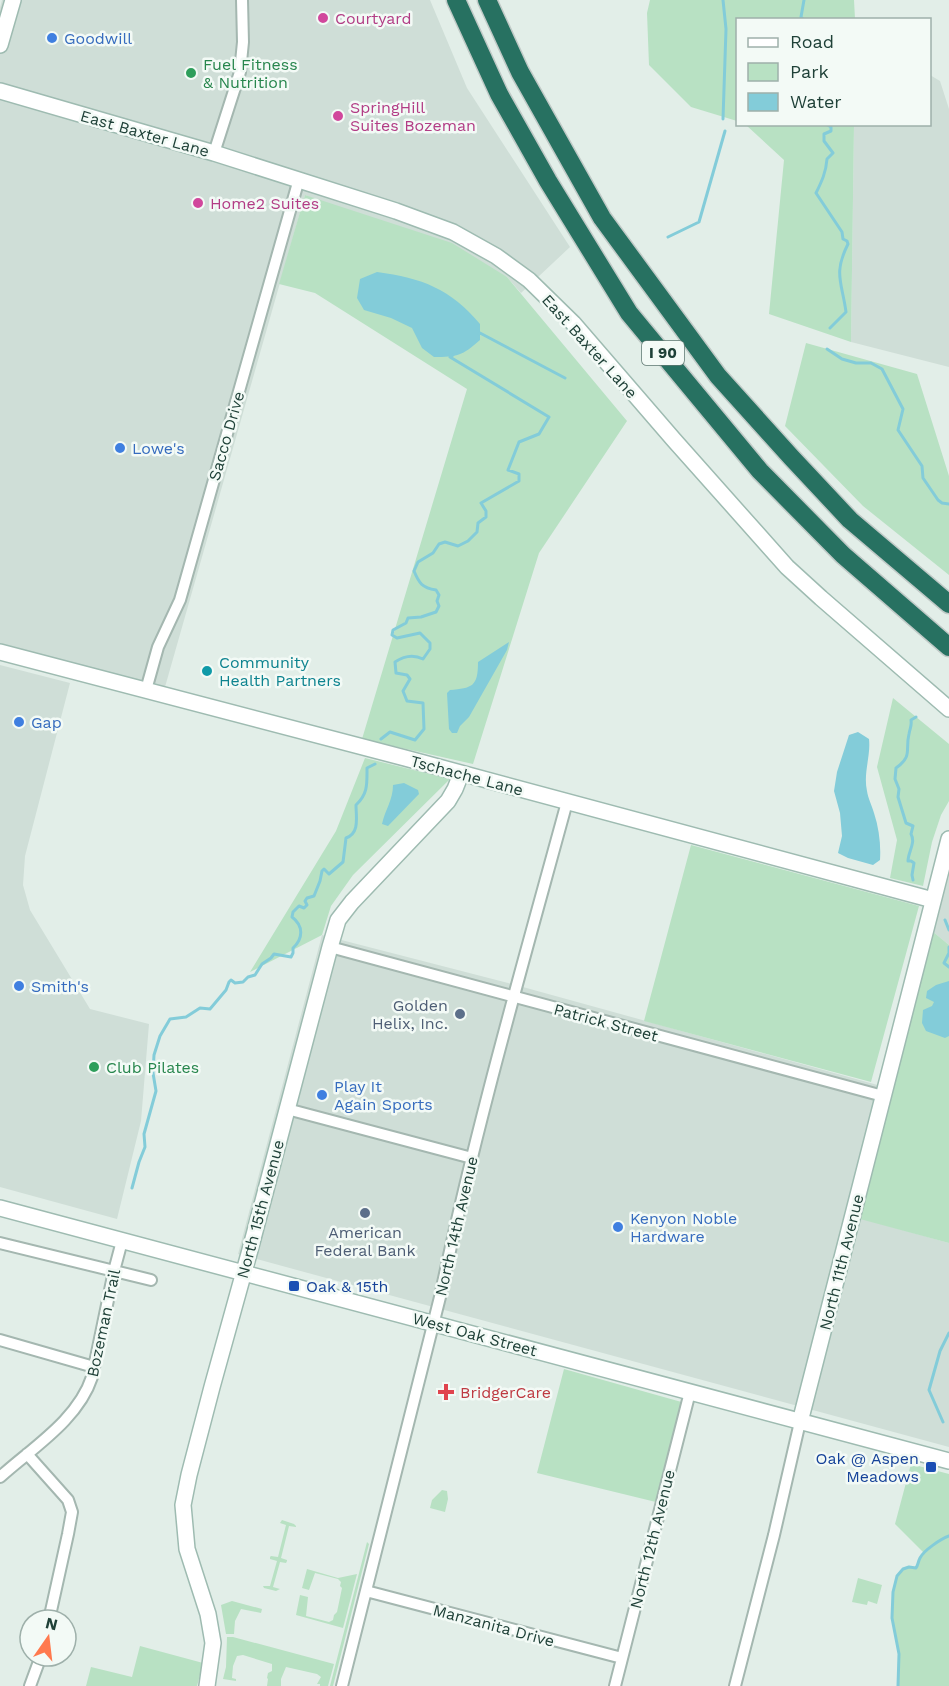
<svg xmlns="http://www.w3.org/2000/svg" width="949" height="1686" font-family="'Work Sans',sans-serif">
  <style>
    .built { fill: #cfded7 }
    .green { fill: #b8e1c3 }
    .water { fill: #83ccd9 }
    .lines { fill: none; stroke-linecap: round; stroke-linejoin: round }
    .stream { stroke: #83ccd9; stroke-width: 3 }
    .street-casing { stroke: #a4b7b0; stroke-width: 14 }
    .secondary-casing { stroke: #9ebbb1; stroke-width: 18 }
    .highway-casing { stroke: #c0cac7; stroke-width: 21 }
    .street { stroke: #fff; stroke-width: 10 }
    .secondary { stroke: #fff; stroke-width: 15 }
    .highway { stroke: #277161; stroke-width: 18 }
    .hotel-dot { fill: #d1479c; stroke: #f3faf6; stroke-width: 2 }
    .shop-dot { fill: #3f7fe0; stroke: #f3faf6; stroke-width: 2 }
    .leisure-dot { fill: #2e9e5b; stroke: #f3faf6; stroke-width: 2 }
    .culture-dot { fill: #0f9aa8; stroke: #f3faf6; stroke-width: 2 }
    .service-dot { fill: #5c6f8a; stroke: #f3faf6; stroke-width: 2 }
    .transit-dot { fill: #1a4fb4; stroke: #f3faf6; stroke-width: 2 }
    .health-dot { fill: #e0444e; stroke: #f3faf6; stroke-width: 2 }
    .labels { text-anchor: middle; stroke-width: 5; stroke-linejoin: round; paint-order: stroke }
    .shield { fill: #f3faf6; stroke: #5f7871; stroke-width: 1.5 }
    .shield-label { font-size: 15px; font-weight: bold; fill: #1f4138 }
    .hotel-label { font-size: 16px; fill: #b23c85; stroke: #f3faf6; text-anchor: start }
    .shop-label { font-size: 16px; fill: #366cbe; stroke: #f3faf6; text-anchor: start }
    .leisure-label { font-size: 16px; fill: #27864d; stroke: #f3faf6; text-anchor: start }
    .street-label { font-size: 16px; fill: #1f4138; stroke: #f3faf6 }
    .culture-label { font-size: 16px; fill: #0d838f; stroke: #f3faf6; text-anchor: start }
    .service-label { font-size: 16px; fill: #4e5e75; stroke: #f3faf6; text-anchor: end }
    .transit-label { font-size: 16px; fill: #164399; stroke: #f3faf6; text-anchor: start }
    .health-label { font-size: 16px; fill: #be3a42; stroke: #f3faf6; text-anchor: start }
  </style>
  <rect width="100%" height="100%" fill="#e2eee8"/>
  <path class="built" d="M2 0H430L467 88 570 247 521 293 507 277 305 195 165 687 0 643V8Z
    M930 75 940 81 949 109V367L851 342 854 125 930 124Z
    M0 665 70 683 25 856 23 885 30 910 90 1009 149 1024 141 1121 117 1219 0 1187Z
    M949 876V945L932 931Z
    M322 935 512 984 892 1089 860 1218 949 1243V1447L238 1254Z"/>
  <path class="green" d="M650 0H854L855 19 738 20 737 121 691 107 649 65 647 13Z
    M746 125H854L851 342 769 314 784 160Z
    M305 195 452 243 507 277 627 421 539 553 473 764 362 739 467 389 315 293 279 284Z
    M806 343 917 374 949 476V575L863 506 785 426Z
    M893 698 949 744V801L941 815 932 842 923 886 890 878 897 840 877 767Z
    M365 758 450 779 353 875 331 906 322 935 250 972 336 831Z
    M691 845 919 906 871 1082 644 1021Z
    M932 931 949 945V1243L860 1219Z
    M564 1369 685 1403 660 1503 537 1473Z
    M911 1464 949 1474V1686H898L899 1654 892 1618 893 1592 897 1576 903 1569 909 1567 916 1568C920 1563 920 1558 924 1553L895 1524Z
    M442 1490 447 1491 448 1499 445 1512 430 1508 432 1500Z
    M282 1520 294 1524 296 1526V1527L289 1526 281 1558 287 1560V1561L286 1563 280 1562 273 1587 280 1589 276 1591 264 1588 263 1586H270L277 1561 270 1559V1557L271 1556 278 1557 286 1525 280 1523Z
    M367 1542 369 1544 333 1686H330Z
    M307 1569 338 1578 357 1574 343 1628 296 1615 300 1595 308 1597 306 1616 329 1622 333 1620 334 1615 337 1612 342 1588 340 1586 341 1582 338 1579 315 1573 309 1590 302 1588Z
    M858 1578 882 1585 877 1604 868 1601 867 1605 852 1602Z
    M232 1601 262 1609 261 1613 241 1609 235 1621 234 1634H226L221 1605Z
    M227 1637H233L334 1664 328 1686H320V1684H317L321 1677 317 1674 286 1667 281 1679V1686H264H267L268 1679 267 1678 268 1673 272 1671V1664L243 1655 237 1656 233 1666 232 1678 236 1679V1681L223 1679 226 1667Z
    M140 1646 203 1663 197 1686H86L91 1667 132 1677Z"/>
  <path class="water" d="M377 272C422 278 451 289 480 324V340C462 356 457 357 434 357L422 348 412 328 391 318 364 310 357 298 360 279Z
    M509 642 507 650 469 717 460 726 457 733H452L449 729 447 693 450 690C472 688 478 687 478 662Z
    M858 732 869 739C871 756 863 773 867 791 868 798 872 806 874 813 879 828 881 845 880 860L873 865 848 858 838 853 842 836 840 813 834 791 837 772 849 735Z
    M404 783 418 790 419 794 388 826 382 824C385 810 393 800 393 785Z
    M949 981V1036L945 1038 926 1031 922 1023 923 1010 932 1006 934 1002 926 998 927 991 936 985Z"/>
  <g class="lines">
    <path class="stream" d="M723 0 726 29 723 119
      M804 20 801 17 804 0
      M826 124 831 127V131L824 134V141L833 153 827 159C826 172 822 181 816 193L842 232 843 239 847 241 848 244C833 274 842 282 846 312L830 328
      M668 237 699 222 725 131
      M479 334 480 333 565 378
      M827 349 842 359 856 363H871L882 369 903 409 898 430 922 466 923 478 938 500 942 503 949 504
      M381 739 390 732 415 740 424 729 423 703 407 701 403 691 410 679 407 675 396 673 395 662C404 656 413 654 423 659L430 649V643L420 633 397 638 392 635 393 630 406 623 408 618 421 617 436 612 439 606 437 601 439 595 436 590C422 588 419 583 414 571L418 562 433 553 439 544 445 542 458 546 468 541 477 532 478 523 486 517V511L481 503 519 481V474L508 470 519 442 539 434 549 417 450 357 453 355
      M913 880 912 875 914 863 911 861H908C908 852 916 843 911 834L913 826 906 823 898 797 899 789 895 779 896 768C913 756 905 750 909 734 910 728 912 726 911 720L916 717
      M945 920 949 930
      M949 947V953L944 963 949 967
      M132 1188 139 1162 145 1147 144 1134 156 1091 153 1073 154 1055 160 1036 170 1019 186 1017 200 1008 210 1009 226 990 229 982 231 980 235 983 243 982 248 977 255 975 262 964 271 958 274 954 291 957 293 953V948C303 939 304 926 292 917L293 912 299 906 304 908 307 905 305 901 307 898 314 896 320 881 322 871 324 869 329 874 343 862 346 838C360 833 356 817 356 805 368 794 367 784 367 768L375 764
      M943 1422 929 1390 940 1351 949 1333
      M898 1686 899 1654 892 1618 893 1592 897 1576 903 1569 909 1567 916 1568C918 1565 918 1562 920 1558 924 1550 941 1539 949 1536"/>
    <defs>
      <path id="street" d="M214 153 240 72 243 42 242 0
        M146 690 158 647 180 600 299 179
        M330 947 883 1096
        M287 1109 472 1158
        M0 1243 151 1280
        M0 1340 94 1367
        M27 1454 68 1500 72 1512 68 1534 49 1620
        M0 1477C32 1448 78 1420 92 1377L114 1271 122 1241
        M366 1591 622 1658
        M30 1686 41 1656
        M342 1686 440 1297C475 1130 522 967 567 802
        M615 1686 690 1392
        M735 1686 774 1535 800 1422"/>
      <path id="secondary" d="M0 45 13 0
        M0 91 214 153 396 211 453 232 496 256 529 280 573 323 674 440 787 567 821 598 949 709
        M0 652 405 758 933 900
        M0 1208 949 1461
        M800 1422 949 839
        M207 1686 213 1643 208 1614 187 1549 183 1505 189 1475 212 1387 250 1250 330 947 338 920 352 902 448 801 455 789 461 774"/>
      <path id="highway" d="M456 0 499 94 548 181 629 313 760 471 843 555 949 647
        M487 0 520 72 602 218 718 376 791 457 850 520 949 604"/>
    </defs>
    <use href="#street" class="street-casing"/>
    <use href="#secondary" class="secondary-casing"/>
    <use href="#highway" class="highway-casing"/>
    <use href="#street" class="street"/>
    <use href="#secondary" class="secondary"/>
    <use href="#highway" class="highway"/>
  </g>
  <g class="hotel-dot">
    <circle cx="323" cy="18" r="6"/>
    <circle cx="338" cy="116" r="6"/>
    <circle cx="198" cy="203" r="6"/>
  </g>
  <g class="shop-dot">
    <circle cx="52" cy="38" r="6"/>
    <circle cx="120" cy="448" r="6"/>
    <circle cx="19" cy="722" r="6"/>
    <circle cx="19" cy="986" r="6"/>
    <circle cx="322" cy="1095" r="6"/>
    <circle cx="618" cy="1227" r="6"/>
  </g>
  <g class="leisure-dot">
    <circle cx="191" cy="73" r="6"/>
    <circle cx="94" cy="1067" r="6"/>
  </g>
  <circle class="culture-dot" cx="207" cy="671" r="6"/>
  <g class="service-dot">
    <circle cx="460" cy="1014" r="6"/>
    <circle cx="365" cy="1213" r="6"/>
  </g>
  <g class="transit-dot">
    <rect x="288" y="1280" width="12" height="12" rx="3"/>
    <rect x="925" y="1461" width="12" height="12" rx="3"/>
  </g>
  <path class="health-dot" d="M443 1383h6v6h6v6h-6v6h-6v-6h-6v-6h6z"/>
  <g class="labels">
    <rect class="shield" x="642" y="341" width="42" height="24" rx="4.5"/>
    <g class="shield-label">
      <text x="663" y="358">I 90</text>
    </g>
    <g class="hotel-label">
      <text x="335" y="24">Courtyard</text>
      <text x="350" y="113">SpringHill<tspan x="350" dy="18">Suites Bozeman</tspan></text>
      <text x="210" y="209">Home2 Suites</text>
    </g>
    <g class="shop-label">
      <text x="64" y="44">Goodwill</text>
      <text x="132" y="454">Lowe's</text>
      <text x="31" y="728">Gap</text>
      <text x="31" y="992">Smith's</text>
      <text x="334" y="1092">Play It<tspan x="334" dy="18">Again Sports</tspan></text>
      <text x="630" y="1224">Kenyon Noble<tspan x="630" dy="18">Hardware</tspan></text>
    </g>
    <g class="leisure-label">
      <text x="203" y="70">Fuel Fitness<tspan x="203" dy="18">&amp; Nutrition</tspan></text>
      <text x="106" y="1073">Club Pilates</text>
    </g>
    <g class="street-label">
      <text transform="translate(145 133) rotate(16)" y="6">East Baxter Lane</text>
      <text transform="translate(590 346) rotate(48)" y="6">East Baxter Lane</text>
      <text transform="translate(226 436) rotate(-74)" y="6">Sacco Drive</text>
      <text transform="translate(467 775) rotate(15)" y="6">Tschache Lane</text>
      <text transform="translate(606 1022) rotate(15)" y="6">Patrick Street</text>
      <text transform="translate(260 1209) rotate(-75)" y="6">North 15th Avenue</text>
      <text transform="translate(456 1226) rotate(-77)" y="6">North 14th Avenue</text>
      <text transform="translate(841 1262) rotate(-76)" y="6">North 11th Avenue</text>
      <text transform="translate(103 1323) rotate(-78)" y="6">Bozeman Trail</text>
      <text transform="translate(475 1334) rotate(15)" y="6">West Oak Street</text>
      <text transform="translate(652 1539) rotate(-76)" y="6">North 12th Avenue</text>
      <text transform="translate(494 1625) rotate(15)" y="6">Manzanita Drive</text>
    </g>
    <g class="culture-label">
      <text x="219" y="668">Community<tspan x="219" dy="18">Health Partners</tspan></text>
    </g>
    <g class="service-label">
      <text x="448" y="1011">Golden<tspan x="448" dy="18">Helix, Inc.</tspan></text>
      <text x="365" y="1238" text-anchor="middle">American<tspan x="365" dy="18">Federal Bank</tspan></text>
    </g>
    <g class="transit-label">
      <text x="306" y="1292">Oak &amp; 15th</text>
      <text x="919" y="1464" text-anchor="end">Oak @ Aspen<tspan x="919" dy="18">Meadows</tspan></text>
    </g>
    <g class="health-label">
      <text x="460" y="1398">BridgerCare</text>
    </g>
  </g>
  <rect x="736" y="18" width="195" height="108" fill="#f3faf6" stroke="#9eb0aa" stroke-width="1.5"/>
  <rect x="748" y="38" width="30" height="9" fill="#ffffff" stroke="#9eb0aa" stroke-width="1.5"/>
  <text x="790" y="48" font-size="18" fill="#1f4138">Road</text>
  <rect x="748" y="63" width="30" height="18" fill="#b8e1c3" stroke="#9eb0aa" stroke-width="1.5"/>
  <text x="790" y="78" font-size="18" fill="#1f4138">Park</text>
  <rect x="748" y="93" width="30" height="18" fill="#83ccd9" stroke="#9eb0aa" stroke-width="1.5"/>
  <text x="790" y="108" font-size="18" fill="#1f4138">Water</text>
  <g transform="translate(48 1638) rotate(14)"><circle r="28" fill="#f3faf6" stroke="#9eb0aa" stroke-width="1.5"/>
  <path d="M0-4.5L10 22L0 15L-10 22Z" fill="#ff794e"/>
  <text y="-9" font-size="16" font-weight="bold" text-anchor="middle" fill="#1f4138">N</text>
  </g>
</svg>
